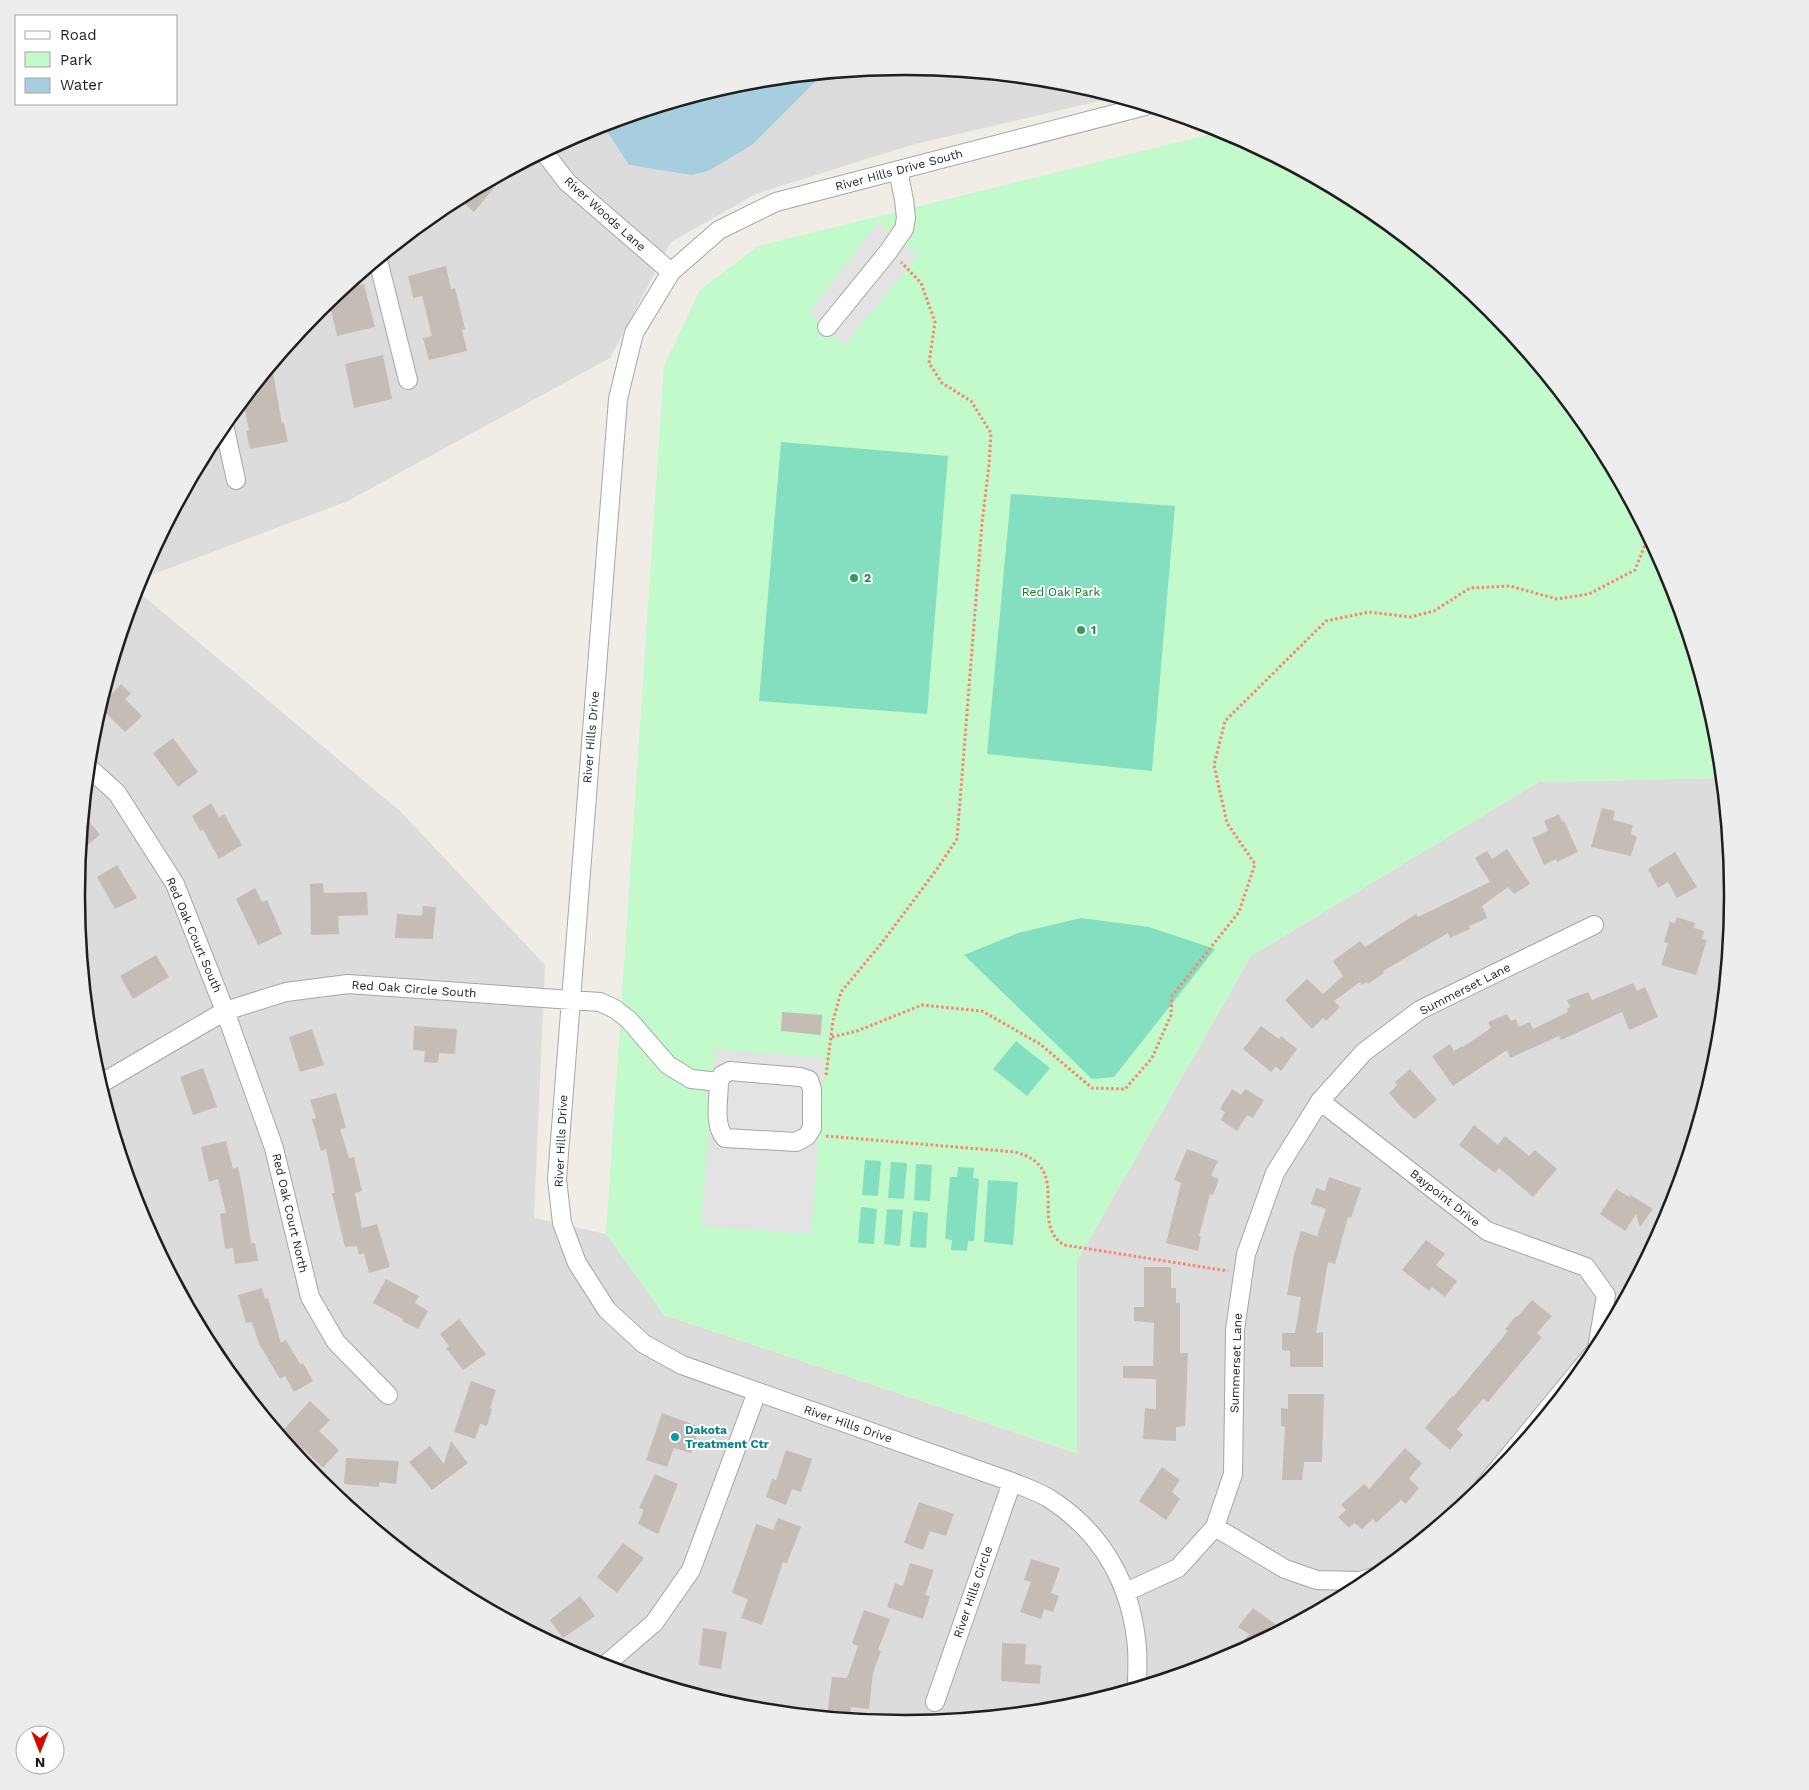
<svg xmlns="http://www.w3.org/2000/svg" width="1809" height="1790" font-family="'Work Sans',sans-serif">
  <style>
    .residential { fill: #dddcdc }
    .park { fill: #c3facb }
    .pitch { fill: #84dfc1 }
    .parking { fill: #e3e3e3 }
    .water { fill: #a6cede }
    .building { fill: #c5bcb5 }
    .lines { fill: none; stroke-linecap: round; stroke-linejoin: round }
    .minor-casing { stroke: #a6a6a6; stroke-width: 20 }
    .path { stroke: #fa846d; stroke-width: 3; stroke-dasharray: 2.5 2.5; stroke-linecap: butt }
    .minor { stroke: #fff; stroke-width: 18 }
    .leisure-dot { fill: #2e9e5b; stroke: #fff; stroke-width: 2 }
    .culture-dot { fill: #0f9aa8; stroke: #fff; stroke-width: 2 }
    .labels { text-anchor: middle; stroke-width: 4; stroke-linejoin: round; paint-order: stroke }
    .street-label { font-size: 12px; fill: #1f1f1f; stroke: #fff }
    .leisure-label { font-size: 12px; font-weight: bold; fill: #27864d; stroke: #fff; text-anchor: start }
    .park-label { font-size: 12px; fill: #0b7f1c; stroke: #fff }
    .culture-label { font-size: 12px; font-weight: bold; fill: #0d838f; stroke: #fff; text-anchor: start }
    .rim { fill: none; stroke: #1f1f1f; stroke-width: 2.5 }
  </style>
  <rect width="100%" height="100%" fill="#f0ede6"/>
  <path class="residential" d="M905 66 1066 82 1117 97 911 145 756 194 671 242 610 358 348 501 138 580 216 434 319 309 444 206 588 129 743 82Z
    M135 589 400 811 545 965 534 1218 606 1234 664 1315 1076 1453 1077 1261 1251 956 1539 782 1722 778 1733 895 1717 1057 1670 1212 1593 1356 1490 1481 1365 1584 1221 1661 1128 1689 1109 1690 1105 1696 1066 1708 905 1724 743 1708 587 1661 444 1584 318 1481 215 1355 139 1212 92 1056 76 895 92 733Z"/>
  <path class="park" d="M1224 131 1365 206 1491 309 1594 435 1670 578 1717 734 1722 778 1539 782 1251 956 1077 1261V1453L664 1315 606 1234 664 366 700 290 758 246Z"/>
  <path class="pitch" d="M781 442 948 456 927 714 759 701Z
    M1011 494 1175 506 1152 771 987 754Z
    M1081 918 1149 927 1215 949 1114 1077 1092 1079 964 955 1018 933Z
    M1016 1041 1050 1068 1027 1096 993 1069Z
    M865 1160 881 1161 878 1196 862 1195Z
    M891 1162 907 1163 904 1199 888 1198Z
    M916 1164 932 1165 930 1201 914 1200Z
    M958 1167 974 1168 973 1178 979 1179 974 1241H968L967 1251 951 1250 952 1240 945 1239 950 1177H957Z
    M988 1180 1018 1182 1013 1245 984 1242Z
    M861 1207 877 1209 874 1244 858 1243Z
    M887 1209 903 1210 900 1246 884 1244Z
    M913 1211 928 1213 926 1248 910 1247Z"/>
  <path class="parking" d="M878 222 918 255 845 345 809 313Z
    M715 1049 825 1058 811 1234 701 1226Z"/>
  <path class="water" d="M823 74 752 145 708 171 692 175 629 165 603 125 743 82Z"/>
  <path class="building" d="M506 173 474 212 458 198 473 191Z
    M446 266 451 289 455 288 465 329 462 330 467 351 429 360 423 338 432 336 422 296 413 298 408 276Z
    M364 284 375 327 337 336 329 301 344 288Z
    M383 355 392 399 354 408 345 364Z
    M272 366 282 424 284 423 288 442 250 449 246 431 249 430 243 401Z
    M121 684 131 694 125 699 142 716 125 732 100 707Z
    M173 738 198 772 178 787 153 753Z
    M211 803 219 817 224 814 242 845 219 859 203 830 200 831 192 816Z
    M1602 808 1615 811 1613 820 1633 825 1631 834 1637 837 1631 856 1591 847Z
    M1559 814 1562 822 1564 821 1578 852 1557 862 1556 859 1544 865 1532 838 1548 831 1544 821Z
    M84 815 100 835 80 851 81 838Z
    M1507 849 1530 884 1514 894 1508 887 1482 906 1487 918 1469 926 1470 929 1450 938 1448 933 1383 971 1384 973 1368 984 1366 982 1362 985 1360 982 1334 1001 1340 1007 1326 1021 1323 1018 1312 1029 1285 1000 1307 979 1323 994 1343 976 1333 961 1360 941 1365 947 1416 914 1418 917 1490 882 1475 858 1487 851 1492 859Z
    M1675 852 1697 887 1677 898 1668 882 1658 888 1648 869Z
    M117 865 137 898 115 909 97 877Z
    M323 883 324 893 367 892 368 915 338 916 339 934 311 935 310 884Z
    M255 888 262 902 267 900 282 934 258 945 236 899Z
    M423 906 436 907 433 939 395 938 397 914 422 916Z
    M1677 917 1695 923 1694 928 1704 931 1702 939 1707 940 1696 975 1661 965 1668 943 1664 942 1670 922 1675 923Z
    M156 955 169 977 133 999 120 976Z
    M1633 983 1637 991 1645 987 1658 1017 1629 1030 1622 1012 1561 1040 1559 1036 1510 1058 1507 1050 1453 1086 1432 1056 1450 1044 1454 1051 1462 1046 1463 1047 1491 1028 1488 1022 1507 1014 1511 1021 1516 1019 1519 1027 1530 1022 1533 1029 1568 1012 1567 1009 1570 1007 1567 1000 1588 992 1592 1000Z
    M782 1012 822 1015 821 1035 781 1031Z
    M414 1026 457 1029 455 1054 439 1053 438 1063 424 1062 425 1051 413 1050Z
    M1261 1026 1279 1039 1281 1036 1297 1049 1281 1071 1276 1066 1271 1072 1243 1049Z
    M312 1029 324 1065 300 1072 289 1037Z
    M203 1068 217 1107 193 1115 180 1077Z
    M1410 1069 1437 1100 1415 1119 1401 1107 1389 1093 1397 1085 1395 1082Z
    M1232 1089 1241 1095 1245 1089 1264 1100 1253 1118 1247 1115 1237 1131 1221 1120 1225 1112 1220 1109Z
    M336 1093 346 1128 340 1129 349 1158 354 1157 362 1191 355 1193 362 1228 377 1224 390 1267 369 1273 364 1253 359 1255 357 1246 345 1247 332 1193H335L326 1149 321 1151 312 1119 316 1118 310 1100Z
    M1474 1125 1498 1145 1505 1136 1529 1156 1535 1150 1557 1169 1533 1197 1499 1168 1495 1173 1459 1145Z
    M226 1141 233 1169 238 1167 243 1190 251 1243H255L258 1261 235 1264 233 1248 225 1249 220 1214 226 1213 218 1179 209 1182 201 1147Z
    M1187 1149 1218 1161 1211 1176 1219 1179 1213 1195 1210 1194 1199 1236 1201 1237 1198 1251 1166 1243 1181 1183 1174 1180Z
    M1329 1177 1361 1188 1351 1218 1348 1217 1335 1264 1328 1262 1316 1333 1323 1332V1367H1290V1351L1282 1350V1333H1295L1301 1297 1287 1295 1294 1255 1301 1231 1317 1236 1326 1209 1311 1204 1316 1188 1325 1191Z
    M1616 1189 1631 1198 1629 1194 1653 1209 1640 1227 1636 1214 1625 1231 1600 1214Z
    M1426 1240 1445 1254 1436 1265 1457 1281 1445 1297 1432 1287 1429 1291 1402 1270Z
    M1144 1267H1171V1288H1176V1303H1180V1353H1188L1185 1426 1176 1427V1441L1143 1439 1145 1408 1156 1409V1379L1123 1378V1366H1153L1154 1323 1134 1321V1307H1144Z
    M386 1279 419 1296 415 1303 428 1311 418 1329 402 1321 403 1319 373 1303Z
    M262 1288 265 1299 268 1298 281 1343 286 1340 300 1364 303 1363 313 1381 294 1392 285 1376 280 1379 259 1344 252 1322 246 1323 238 1295Z
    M1532 1300 1552 1316 1537 1333 1542 1337 1488 1402 1483 1399 1457 1429 1463 1435 1450 1450 1425 1428 1452 1396 1453 1397 1508 1331 1505 1329 1516 1316 1517 1317Z
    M459 1319 486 1354 463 1370 446 1348 449 1346 440 1334Z
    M471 1381 496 1390 490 1408 492 1409 487 1426 480 1424 475 1439 454 1432Z
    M1288 1394H1324L1322 1462H1304L1302 1480H1282L1285 1427 1281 1426V1408L1288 1409Z
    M310 1401 330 1420 319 1431 339 1450 323 1468 283 1430Z
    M662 1413 700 1427 691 1453 674 1448 667 1467 646 1460Z
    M451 1441 468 1463 432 1490 409 1462 430 1446 444 1464Z
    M1405 1448 1422 1463 1409 1479 1419 1488 1406 1504 1401 1500 1376 1523 1373 1519 1362 1529 1354 1523 1349 1528 1338 1517 1346 1510 1341 1505 1364 1484 1369 1489Z
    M786 1450 812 1459 801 1492 792 1489 786 1505 766 1497 772 1479 776 1480Z
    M346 1458 399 1461 396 1484 379 1482V1487L344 1484Z
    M1162 1467 1180 1480 1172 1492 1180 1499 1166 1520 1139 1501Z
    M655 1474 678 1484 658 1534 638 1524 644 1510 639 1508Z
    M919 1502 954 1514 946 1536 930 1531 923 1550 904 1543Z
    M778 1518 801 1527 787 1563 783 1562 762 1625 741 1618 748 1599 732 1593 756 1524 773 1530Z
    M623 1543 644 1558 617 1593 597 1577Z
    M1031 1559 1060 1568 1051 1593 1059 1596 1053 1612 1044 1609 1041 1619 1020 1612 1031 1582 1024 1580Z
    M910 1563 934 1570 925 1595 930 1596 923 1619 887 1607 895 1583 903 1586Z
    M580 1596 595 1616 563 1638 550 1620Z
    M1253 1608 1275 1624 1265 1637 1234 1654 1249 1634 1238 1627Z
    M864 1610 890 1619 878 1650 881 1651 873 1673 869 1709 851 1707 850 1718 827 1716 832 1677 847 1678 858 1646 852 1643Z
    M703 1628 727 1632 721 1669 699 1665Z
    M1002 1643 1026 1644 1025 1664 1041 1665 1040 1684 1001 1681Z"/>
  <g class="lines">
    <defs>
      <path id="minor" d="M544 152 567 182 671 272
        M378 260 408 380
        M827 327 888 252 904 229 906 218 904 200 898 170
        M224 425 236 480
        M88 767 117 793 175 884 225 1011 274 1148 310 1297 336 1342 388 1395
        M100 1084 225 1011 286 992 348 984 600 1002 615 1009 629 1020 668 1065 691 1079 719 1082 722 1075 730 1071 800 1077 809 1080 812 1089V1128L807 1136 796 1142 725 1138C713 1125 719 1098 719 1082
        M1320 1101 1487 1231 1586 1267 1606 1295 1597 1349
        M1485 1485 1597 1349
        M1215 1527 1285 1569 1317 1580 1360 1581 1374 1577
        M1126 1592 1178 1568 1215 1527 1233 1474 1235 1330 1246 1254 1275 1173 1320 1101 1364 1052 1420 1010 1594 925
        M604 1666 654 1623 691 1570 757 1392
        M1137 1686C1137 1674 1138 1661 1137 1648 1132 1586 1103 1533 1050 1499 1039 1492 1024 1487 1012 1482L682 1365 644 1344 607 1310 577 1263 562 1223 557 1179 618 399 634 333 671 272 719 230 776 202 1145 106
        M935 1702 1012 1482"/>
    </defs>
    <use href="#minor" class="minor-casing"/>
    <path class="path" d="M832 1037 857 1031 922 1005 982 1011 1040 1044 1092 1088 1125 1089 1152 1058 1171 1015 1172 996 1239 912 1255 864 1227 823 1214 765 1225 721 1326 621 1369 612 1410 617 1434 611 1470 588 1510 586 1557 599 1589 594 1635 570 1648 537
      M826 1075 833 1021 841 992 881 944 937 869 957 839 982 523 989 465 991 433 971 401 942 383 929 363 935 322 921 283 901 262
      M826 1136 1015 1152C1074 1167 1028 1223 1064 1245L1228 1271"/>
    <use href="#minor" class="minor"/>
  </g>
  <g class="leisure-dot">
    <circle cx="854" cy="578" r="5"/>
    <circle cx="1081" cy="630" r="5"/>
  </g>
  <circle class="culture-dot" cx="675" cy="1437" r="5"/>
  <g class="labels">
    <g class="street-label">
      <text transform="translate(899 170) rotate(-15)" y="4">River Hills Drive South</text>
      <text transform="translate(605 214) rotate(42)" y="4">River Woods Lane</text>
      <text transform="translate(591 737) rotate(-85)" y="4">River Hills Drive</text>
      <text transform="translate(194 935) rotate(67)" y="4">Red Oak Court South</text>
      <text transform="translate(414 989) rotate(4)" y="4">Red Oak Circle South</text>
      <text transform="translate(1465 989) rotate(-27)" y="4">Summerset Lane</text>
      <text transform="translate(561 1141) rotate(-87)" y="4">River Hills Drive</text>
      <text transform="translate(1445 1198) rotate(38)" y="4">Baypoint Drive</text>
      <text transform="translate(290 1213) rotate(77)" y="4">Red Oak Court North</text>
      <text transform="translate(1236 1363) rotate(-88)" y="4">Summerset Lane</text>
      <text transform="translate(848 1424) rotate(19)" y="4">River Hills Drive</text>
      <text transform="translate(973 1592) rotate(-71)" y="4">River Hills Circle</text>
    </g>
    <g class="leisure-label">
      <text x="864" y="582">2</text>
      <text x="1091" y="634">1</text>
    </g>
    <g class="park-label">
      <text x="1061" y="596">Red Oak Park</text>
    </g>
    <g class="culture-label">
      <text x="685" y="1434">Dakota<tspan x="685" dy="14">Treatment Ctr</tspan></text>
    </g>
  </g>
  <path d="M0 0H1809V1790H0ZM904 75H905A819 819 0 0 1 1724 894V896A819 819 0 0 1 905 1715H904A819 819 0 0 1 85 896V894A819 819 0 0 1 904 75Z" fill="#ededed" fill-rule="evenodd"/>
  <path class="rim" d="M904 75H905A819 819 0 0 1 1724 894V896A819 819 0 0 1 905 1715H904A819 819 0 0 1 85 896V894A819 819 0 0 1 904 75Z"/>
  <rect x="15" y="15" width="162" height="90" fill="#ffffff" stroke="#a5a5a5"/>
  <rect x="25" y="31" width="25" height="8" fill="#ffffff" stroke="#a5a5a5"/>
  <text x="60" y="40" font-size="15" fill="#1f1f1f">Road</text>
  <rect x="25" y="52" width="25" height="15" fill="#c3facb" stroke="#a5a5a5"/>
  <text x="60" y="65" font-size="15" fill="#1f1f1f">Park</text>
  <rect x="25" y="78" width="25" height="15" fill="#a6cede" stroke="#a5a5a5"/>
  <text x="60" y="90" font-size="15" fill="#1f1f1f">Water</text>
  <g transform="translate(40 1750) rotate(180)"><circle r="24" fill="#ffffff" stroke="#a5a5a5"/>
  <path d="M0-4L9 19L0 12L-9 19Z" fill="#cf0c00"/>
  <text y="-8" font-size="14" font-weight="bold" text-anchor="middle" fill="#1f1f1f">N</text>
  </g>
</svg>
